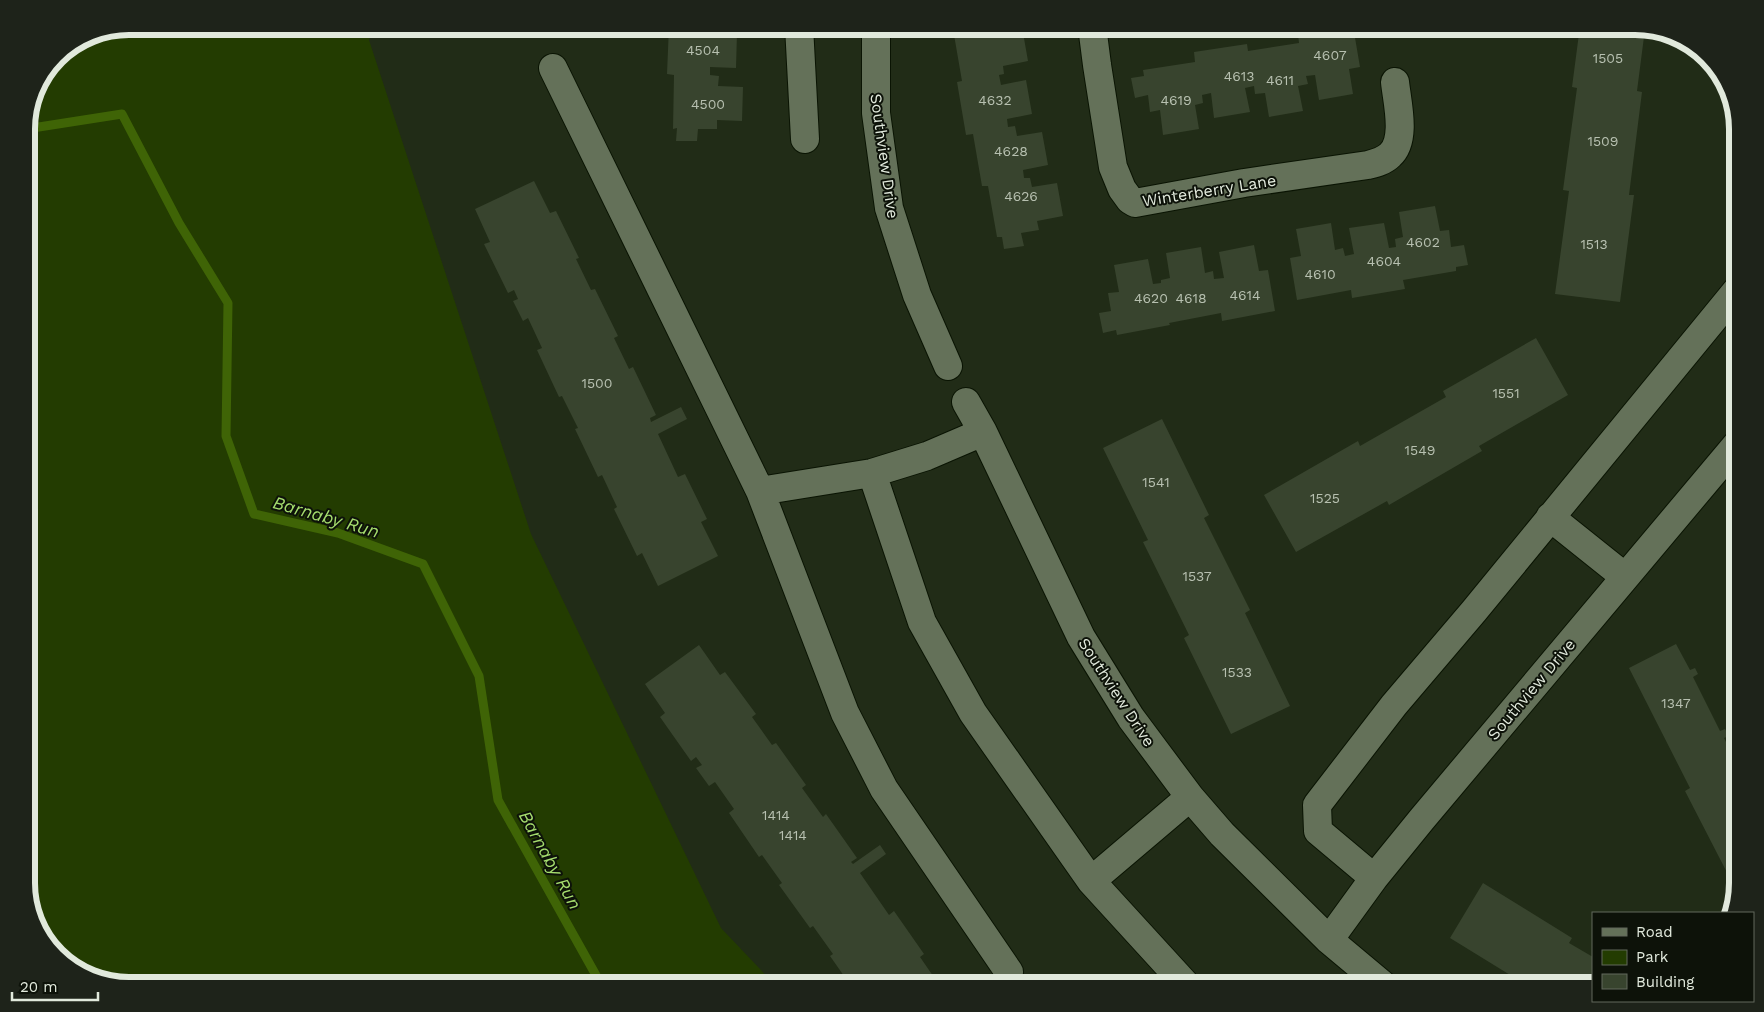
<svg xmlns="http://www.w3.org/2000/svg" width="1764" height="1012" font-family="'Work Sans',sans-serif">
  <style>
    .green { fill: #233c01 }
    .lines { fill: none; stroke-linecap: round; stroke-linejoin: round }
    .stream { stroke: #3f6406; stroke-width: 9 }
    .building { fill: #38442e }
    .minor-casing { stroke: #0a1403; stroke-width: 30 }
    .minor { stroke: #647159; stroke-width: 28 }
    .labels { text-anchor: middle; stroke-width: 4; stroke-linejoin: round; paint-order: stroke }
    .number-label { font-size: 14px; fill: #b7c0b0 }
    .street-label { font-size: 16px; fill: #e1e9dc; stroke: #0d1209 }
    .water-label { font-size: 18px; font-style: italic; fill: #a5dc6e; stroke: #0d1209 }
    .rim { fill: none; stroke: #e1e9dc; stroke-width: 6 }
  </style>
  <rect width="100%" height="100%" fill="#212c17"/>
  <path class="green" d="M129 26H375L369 40 531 534 721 928 776 986H129L78 972 43 940 26 889V123L34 90 57 56 90 34Z"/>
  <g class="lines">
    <path class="stream" d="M26 129 122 114 179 223 228 303 226 436 254 514 338 533 423 564 479 676 498 800 602 986"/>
  </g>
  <path class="building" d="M669 26H712V32L737 33 736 68 710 67V75L719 76 718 86 743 87 742 121 717 120V129H698L697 141H676L677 128 673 129 674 75 667 74Z
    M957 26H995L996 32 1022 27 1028 61 1003 66 1004 74 999 75 1001 85 1026 80 1032 114 1007 119 1008 127 1015 126 1017 136 1042 132 1048 165 1023 170 1024 178H1030L1032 187 1057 183 1063 216 1037 221 1039 230 1021 233 1024 246 1004 249 1002 237H997L988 186H982L973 134 966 135 957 82 962 81 953 29 958 28Z
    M1349 26H1353L1360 67 1349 69 1353 94 1319 100 1315 75 1306 76 1308 84 1298 86 1303 111 1269 117 1265 93 1255 94 1254 86 1245 88 1250 112 1214 118 1211 93 1202 95 1203 103 1195 105 1199 129 1163 135 1160 110 1150 112 1148 95 1135 98 1131 78 1144 76 1143 70 1195 62 1194 52 1247 44 1248 51 1299 43 1298 34Z
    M1580 26H1635L1645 29 1637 91 1642 92 1629 195H1634L1620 302 1555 294 1569 191 1563 190 1577 88 1572 87Z
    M534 181 550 213 556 211 579 258 576 259 591 290 595 289 618 336 614 338 629 369 633 367 656 415 650 418 651 422 681 407 687 419 658 434 678 477 685 474 707 519 701 522 718 556 658 586 642 553 637 556 614 509 617 507 602 475 598 477 575 429 578 428 562 396 559 397 537 350 542 348 528 318 523 321 513 301 518 299 514 290 508 293 484 244 490 242 475 209Z
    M1435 206 1440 231 1449 230 1451 247 1464 245 1468 265 1456 267V271L1403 280 1405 289 1352 298 1351 290 1297 300 1290 258 1301 256 1296 229 1331 223 1335 250 1343 248 1345 256 1354 254 1349 228 1384 223 1389 248 1396 247 1395 239 1403 237 1399 212Z
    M1254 245 1259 271 1268 270 1275 311 1222 321 1221 313 1169 323 1170 325 1117 335 1116 330 1103 333 1099 313 1111 311 1108 293 1119 292 1114 265 1148 259 1153 284 1161 283V280L1170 278 1166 253 1201 247 1205 273 1213 271 1214 279 1224 278 1219 252Z
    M1536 338 1568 395 1479 446 1482 451 1389 505 1387 501 1296 552 1264 495 1358 441 1360 446 1446 397 1443 391Z
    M1162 419 1209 515 1204 518 1250 610 1245 613 1290 706 1231 734 1184 638 1189 635 1143 542 1148 540 1103 448Z
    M1676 644 1690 670 1695 668 1698 674 1693 677 1720 731 1725 729 1729 736 1724 738 1737 764 1732 767 1738 778V883L1736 890 1685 791 1690 788 1629 668Z
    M699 645 720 675 725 672 756 714 752 717 772 745 776 743 806 785 802 788 823 817 826 814 857 858 851 862 853 864 880 845 886 854 860 873 889 915 894 911 924 954 920 957 940 986H851L830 956 833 954 813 926 810 928 779 885 782 883 762 855 759 857 729 813 734 809 715 782 709 786 696 768 702 765 696 757 691 761 660 717 665 713 645 684Z
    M1483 883 1572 938 1569 943 1593 957V986H1528L1450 938Z"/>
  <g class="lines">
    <defs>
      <path id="minor" d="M799 26 805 139
        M876 26V113L889 208 917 295 948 366
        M1092 26 1097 65 1113 167 1122 189 1130 200 1135 203 1244 183 1368 165C1376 163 1384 161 1390 155 1407 140 1397 102 1395 82
        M553 68 760 491 845 713 884 789 1009 972
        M966 402 983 432 1081 637 1131 718 1190 797 1222 834 1329 940 1384 986
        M872 473 922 622 973 713 1091 881 1187 986
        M760 491 872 473 927 456 983 432
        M1550 517 1625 577
        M1374 878 1318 831 1317 805 1394 705 1474 611 1738 289
        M1091 881 1190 797
        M1329 940 1374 878 1422 819 1738 443"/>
    </defs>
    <use href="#minor" class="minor-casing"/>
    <use href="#minor" class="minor"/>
  </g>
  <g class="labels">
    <g class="number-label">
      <text x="703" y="55">4504</text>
      <text x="1330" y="60">4607</text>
      <text x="1608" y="63">1505</text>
      <text x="1239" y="81">4613</text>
      <text x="1280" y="85">4611</text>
      <text x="995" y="105">4632</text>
      <text x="1176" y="105">4619</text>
      <text x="708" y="109">4500</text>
      <text x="1603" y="146">1509</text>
      <text x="1011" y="156">4628</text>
      <text x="1021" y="201">4626</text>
      <text x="1423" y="247">4602</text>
      <text x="1594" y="249">1513</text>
      <text x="1384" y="266">4604</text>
      <text x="1320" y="279">4610</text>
      <text x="1245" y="300">4614</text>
      <text x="1151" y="303">4620</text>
      <text x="1191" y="303">4618</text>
      <text x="597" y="388">1500</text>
      <text x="1506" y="398">1551</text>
      <text x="1420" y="455">1549</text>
      <text x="1156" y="487">1541</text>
      <text x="1325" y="503">1525</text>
      <text x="1197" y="581">1537</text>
      <text x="1237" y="677">1533</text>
      <text x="1676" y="708">1347</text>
      <text x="776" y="820">1414</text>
      <text x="793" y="840">1414</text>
    </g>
    <g class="street-label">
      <text transform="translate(885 156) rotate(82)" y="6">Southview Drive</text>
      <text transform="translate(1209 190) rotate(-9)" y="6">Winterberry Lane</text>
      <text transform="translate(1531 689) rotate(-50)" y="6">Southview Drive</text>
      <text transform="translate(1117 692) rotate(57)" y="6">Southview Drive</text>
    </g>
    <g class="water-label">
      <text transform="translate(326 517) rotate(16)" y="6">Barnaby Run</text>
      <text transform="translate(550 860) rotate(61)" y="6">Barnaby Run</text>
    </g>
  </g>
  <path d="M0 0H1764V1012H0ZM129 35H1635A94 94 0 0 1 1729 129V883A94 94 0 0 1 1635 977H129A94 94 0 0 1 35 883V129A94 94 0 0 1 129 35Z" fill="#1e231a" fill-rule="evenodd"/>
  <path class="rim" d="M129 35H1635A94 94 0 0 1 1729 129V883A94 94 0 0 1 1635 977H129A94 94 0 0 1 35 883V129A94 94 0 0 1 129 35Z"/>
  <rect x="1592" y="912" width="162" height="90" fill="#0d1209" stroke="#62685d"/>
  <rect x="1602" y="928" width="25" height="8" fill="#647159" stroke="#62685d"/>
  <text x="1636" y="937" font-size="15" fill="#e1e9dc">Road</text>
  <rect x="1602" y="950" width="25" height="15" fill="#233c01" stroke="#62685d"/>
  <text x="1636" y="962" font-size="15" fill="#e1e9dc">Park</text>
  <rect x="1602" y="974" width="25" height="15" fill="#38442e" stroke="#62685d"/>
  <text x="1636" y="987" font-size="15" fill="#e1e9dc">Building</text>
  <path d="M12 992v8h86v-8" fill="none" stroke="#e1e9dc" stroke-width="2.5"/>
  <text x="20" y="992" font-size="15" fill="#e1e9dc" stroke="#0d1209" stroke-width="4" paint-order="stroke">20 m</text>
</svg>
